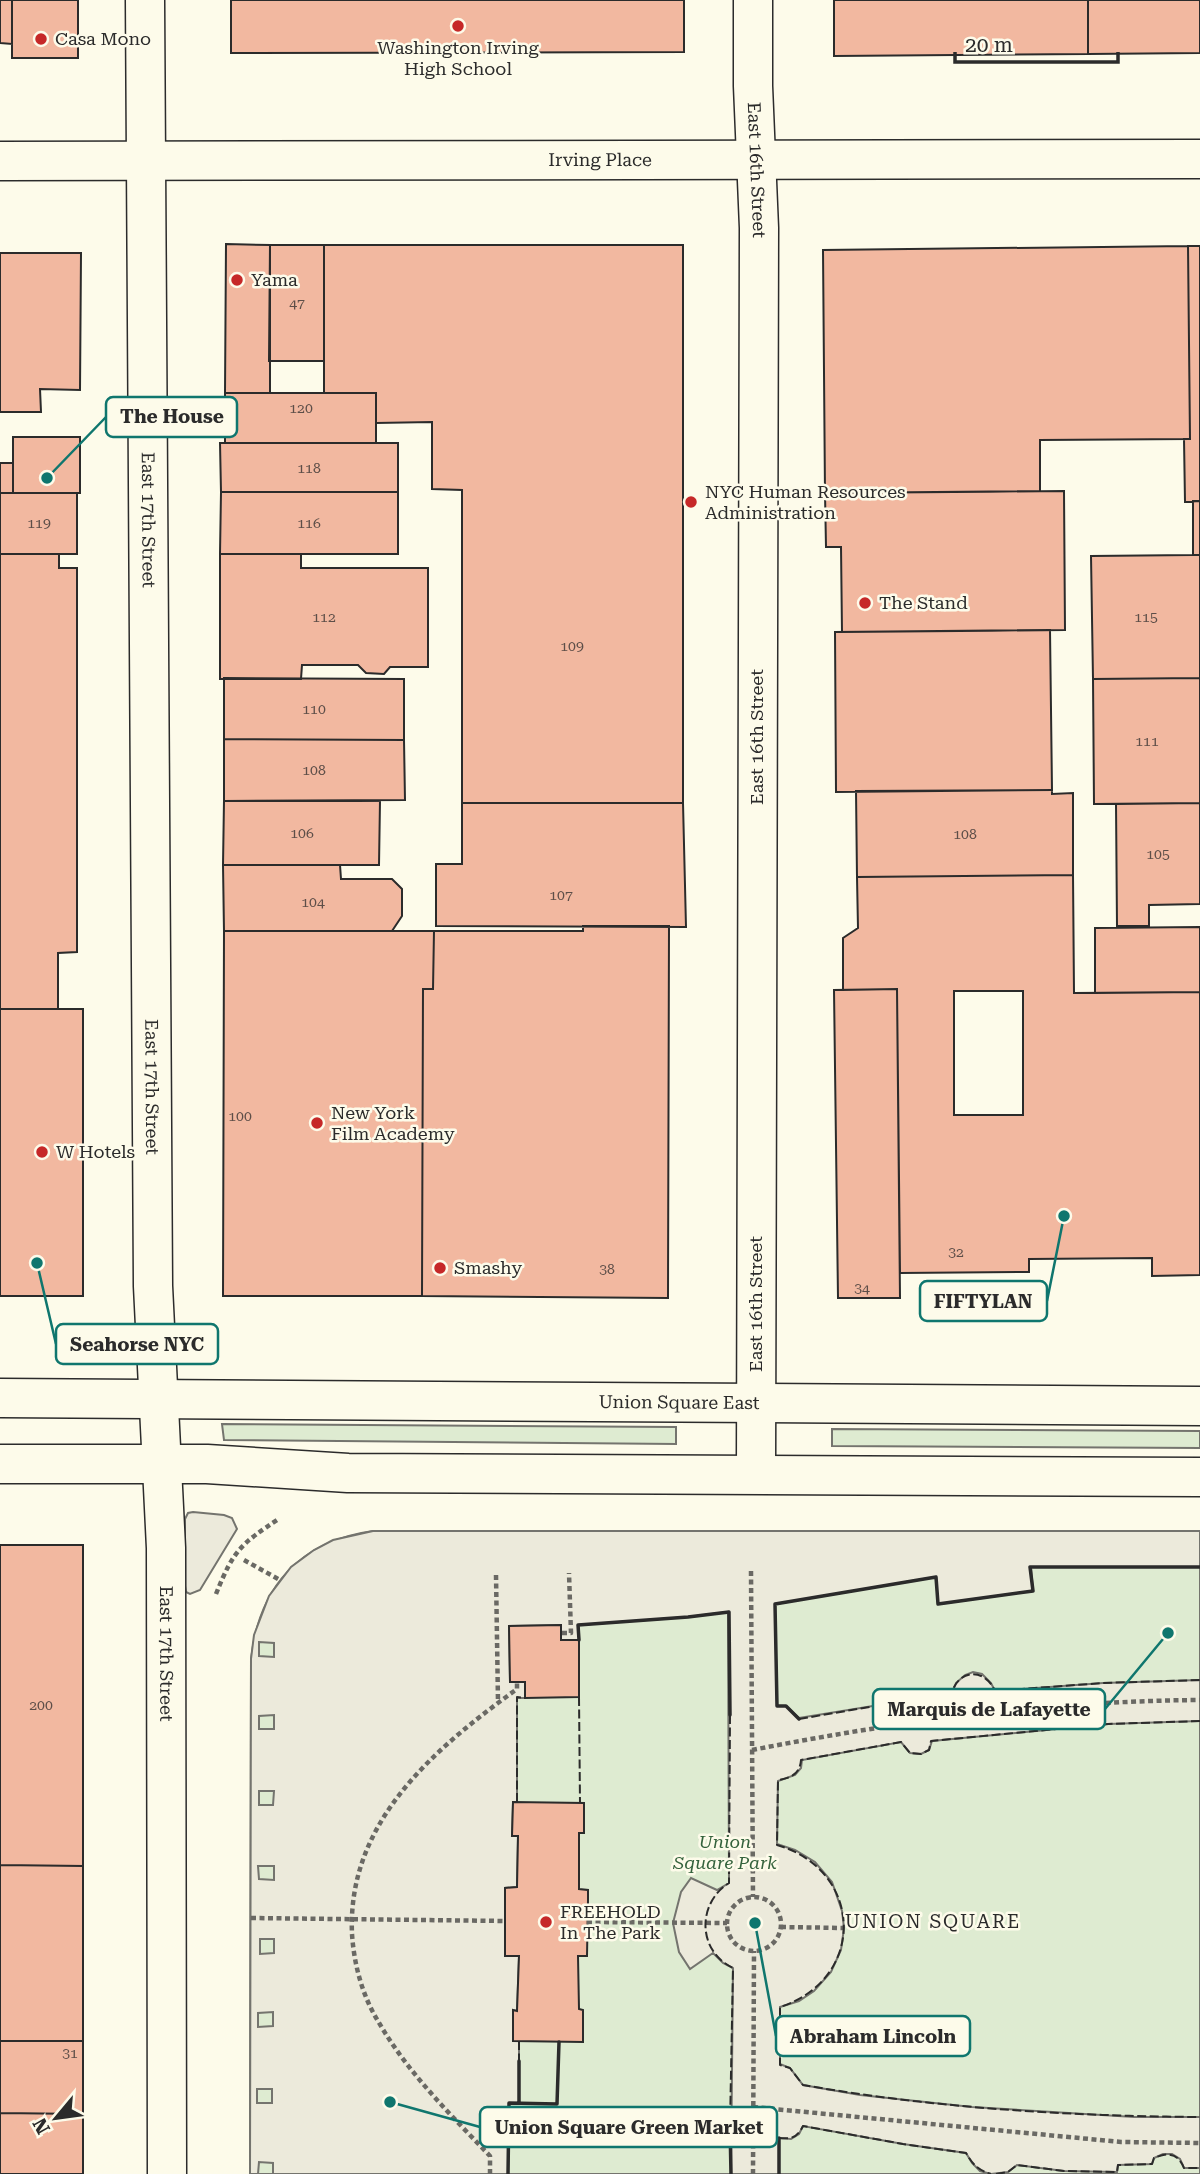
<svg xmlns="http://www.w3.org/2000/svg" width="1200" height="2174" font-family="'Roboto Serif',serif">
  <style>
    .green { fill: #deebd1; stroke: #74746e; stroke-width: 2 }
    .parking { fill: #eceadb; stroke: #74746e; stroke-width: 2; fill-rule: evenodd }
    .building { fill: #f2b8a0; stroke: #2b2b2b; stroke-width: 2; fill-rule: evenodd }
    .lines { fill: none; stroke-linecap: round; stroke-linejoin: round }
    .street-casing { stroke: #2b2b2b; stroke-width: 41 }
    .primary-casing { stroke: #2b2b2b; stroke-width: 41 }
    .path { stroke: #6a6964; stroke-width: 4.5; stroke-dasharray: 5 3.5; stroke-linecap: butt }
    .street { stroke: #fdfbea; stroke-width: 38 }
    .primary { stroke: #fdfbea; stroke-width: 38 }
    .fence { stroke: #2b2b2b; stroke-width: 2; stroke-dasharray: 9 3.5; stroke-linecap: butt }
    .wall { stroke: #2b2b2b; stroke-width: 3.5 }
    .poi-dot { fill: #c62828; stroke: #fdfbea; stroke-width: 2.5 }
    .labels { text-anchor: middle; stroke-width: 5; stroke-linejoin: round; paint-order: stroke }
    .number-label { font-size: 14px; fill: #5d4e48 }
    .poi-label { font-size: 18px; fill: #2b2b2b; stroke: #fdfbea; text-anchor: start }
    .street-label { font-size: 18px; fill: #2b2b2b; stroke: #fdfbea }
    .park-label { font-size: 18px; font-style: italic; fill: #34623c; stroke: #fdfbea }
    .neighbourhood-label { font-size: 19px; letter-spacing: 2px; fill: #2b2b2b; stroke: #fdfbea }
    .leader { fill: none; stroke: #0f766e; stroke-width: 2.5 }
    .callout-dot { fill: #0f766e; stroke: #fdfbea; stroke-width: 2.5 }
    .callout { fill: #fdfbea; stroke: #0f766e; stroke-width: 2.5 }
    .callout-label { font-size: 19px; text-anchor: middle; font-weight: bold; fill: #2b2b2b }
  </style>
  <rect width="100%" height="100%" fill="#fdfbea"/>
  <path class="green" d="M222 1424 676 1427V1444L224 1440Z
    M832 1429 1200 1431V1448L832 1446Z
    M373 1531H1200V2174H250L251 1659C259 1587 300 1541 373 1531Z"/>
  <path class="parking" d="M193 1512 224 1515 232 1518 237 1529 200 1590 190 1594 186 1592 185 1586V1519L188 1513Z
    M373 1531H1200V1567H1031L1033 1591 938 1604 936 1577 775 1604 777 1706H786L799 1718 916 1699 951 1696 956 1683 965 1675 973 1672 982 1674 991 1683 995 1691 1103 1683 1200 1680V1721L1108 1724 932 1741 929 1750 921 1754 910 1753 901 1742 802 1760 801 1768 795 1775 778 1781 777 1844 795 1850 815 1862 832 1882 842 1911 844 1928 841 1950 831 1972 814 1991 799 2001 780 2007V2064L790 2068 803 2085 860 2095 972 2107 1134 2117H1200V2168H1184L1180 2159 1172 2154H1163L1154 2158 1152 2164 1118 2165 1117 2172 1064 2171 1017 2165 1008 2172 991 2174 980 2171 972 2163 966 2153 903 2144 803 2126 799 2134 791 2139 779 2138V2174H731L733 1968 723 1963 713 1953 690 1969 679 1952 673 1923 681 1892 691 1878 717 1890 729 1883 728 1612 688 1617 579 1625V1640H561V1625L509 1626 510 1681 525 1682V1698H517V1802L513 1803 512 1836H518L517 1887 505 1888V1956H519L517 2011 513 2010V2041H519V2103H509L508 2174H273V2163L259 2162 258 2174H250L251 1659 254 1635 269 1596 291 1567 314 1550 333 1540ZM259 1642 274 1643V1657L259 1656ZM274 1715V1729H259V1716ZM259 1791H274L273 1805H259ZM258 1866H274V1880L259 1879ZM260 1939H274V1953L260 1954ZM273 2012V2026L258 2027V2013ZM257 2089H272V2103H257Z"/>
  <path class="building" d="M0 0H12V44L0 43Z
    M12 0H78V58H12Z
    M231 0H684V52L231 53Z
    M834 0H1088V54L834 56Z
    M1088 0H1200V53L1088 54Z
    M226 244 270 245V393H225Z
    M270 245H324V361H269Z
    M324 245H683V803H462V490L432 489V422L376 423V393H324Z
    M1188 246 1190 439 1040 440V491L825 493 823 250Z
    M1188 246H1200V501L1185 502 1184 439H1190Z
    M0 253H81L80 390 40 389 41 412H0Z
    M225 393H376V443H225Z
    M13 437H80V493H13Z
    M220 443H398V492H221Z
    M0 463H13V493H0Z
    M1064 491 1065 630 842 632 841 547H826L825 493Z
    M221 492H398V554H220Z
    M0 493H77V554H0Z
    M1193 501H1200V555H1193Z
    M0 554H59V568H77V952L58 953V1009H0Z
    M220 554H301V568H428V667H390L384 674 366 673 358 665H302L301 679H220Z
    M1193 555H1200V678L1093 679 1091 556Z
    M1050 630 1052 790 836 792 835 632Z
    M224 678 404 679V740L224 739Z
    M1200 678V803L1094 804 1093 679Z
    M224 739 404 740 405 800 224 801Z
    M1052 790V794L1073 793V875L857 877 856 791Z
    M224 801H380L379 865H223Z
    M462 803H683L686 927 436 926V864H462Z
    M1200 803V904L1149 905V926H1117L1116 804Z
    M223 865H340L341 879H392L402 889V916L392 931H224Z
    M1073 875 1074 993 1200 992V1275L1152 1276V1258L1029 1259V1272L900 1273 897 989 843 990V938L858 928 857 877ZM954 991H1023V1115H954Z
    M583 926H669L668 1298 422 1296 423 989H433L434 931H583Z
    M1200 927V992L1095 993V928Z
    M224 931H434L433 989H423L422 1296H223Z
    M897 989 900 1298H838L834 990Z
    M0 1009H83V1296H0Z
    M0 1545H83V1866L0 1865Z
    M561 1625V1640H579V1697L525 1698V1682H510L509 1626Z
    M513 1802 584 1803V1833H579V1889L588 1890V1900L587 1956H578L579 2009 583 2010V2042L513 2041V2010L517 2011 519 1956H505V1888L517 1887 518 1836H512Z
    M0 1865 83 1866V2041H0Z
    M0 2041H83V2114L0 2113Z
    M0 2113 83 2114V2174H0Z"/>
  <g class="lines">
    <defs>
      <g id="street">
        <path id="s1" d="M145 0 153 1286 166 1548 167 2174"/>
        <path id="s2" d="M753 0V86L759 228 756 1474"/>
        <path id="s3" d="M0 161 1200 159"/>
      </g>
      <g id="primary">
        <path id="s4" d="M0 1398 1200 1406"/>
        <path d="M0 1464H207L348 1473 1200 1477"/>
      </g>
    </defs>
    <use href="#street" class="street-casing"/>
    <use href="#primary" class="primary-casing"/>
    <path class="path" d="M244 1560 280 1580
      M751 1571 753 1897
      M496 1575 498 1702
      M216 1594C234 1549 241 1544 280 1518
      M562 1633H571L569 1573
      M752 1750C901 1721 1048 1701 1200 1700
      M727 1924a27 27 0 1 1 54 0a27 27 0 1 1-54 0Z
      M251 1918 505 1921
      M587 1922 727 1923
      M781 1927 844 1928
      M753 2107 1121 2142 1200 2143
      M490 2174V2156C450 2114 407 2072 378 2021 362 1995 354 1964 352 1934 347 1822 434 1749 517 1689V1681
      M753 2174 754 1951"/>
    <use href="#street" class="street"/>
    <use href="#primary" class="primary"/>
    <path class="fence" d="M579 1697 580 1803
      M730 1715 729 1883C697 1903 697 1951 733 1968L730 2125
      M799 1719 916 1699 951 1696C956 1670 984 1666 995 1691L1103 1683 1200 1680
      M1200 1721 1108 1724 931 1741 929 1750 921 1754 910 1753 901 1742 801 1760C800 1774 791 1778 778 1780L777 1845C864 1870 867 1979 780 2007V2065L790 2068 803 2085C934 2108 1067 2116 1200 2117
      M517 1802V1697L525 1698
      M519 2041V2061
      M779 2138C792 2139 797 2138 803 2126L903 2144 966 2153C973 2165 978 2170 991 2174
      M996 2174 1008 2172 1017 2165 1064 2171 1117 2172 1118 2165 1152 2164 1154 2158C1168 2152 1178 2153 1184 2168H1200"/>
    <path class="wall" d="M579 1640 578 1625 688 1617 729 1612 730 1715
      M799 1719 786 1706H777L775 1604 936 1577 938 1604 1033 1591 1030 1567H1200
      M519 2103V2061
      M730 2125 731 2174
      M508 2174 509 2103 557 2104 559 2042
      M779 2174V2138"/>
  </g>
  <g class="poi-dot">
    <circle cx="458" cy="26" r="7"/>
    <circle cx="41" cy="39" r="7"/>
    <circle cx="237" cy="280" r="7"/>
    <circle cx="691" cy="502" r="7"/>
    <circle cx="865" cy="603" r="7"/>
    <circle cx="317" cy="1123" r="7"/>
    <circle cx="42" cy="1152" r="7"/>
    <circle cx="440" cy="1268" r="7"/>
    <circle cx="546" cy="1922" r="7"/>
  </g>
  <g class="labels">
    <g class="number-label">
      <text x="297" y="308">47</text>
      <text x="301" y="413">120</text>
      <text x="309" y="473">118</text>
      <text x="39" y="528">119</text>
      <text x="309" y="528">116</text>
      <text x="324" y="622">112</text>
      <text x="1146" y="622">115</text>
      <text x="572" y="651">109</text>
      <text x="314" y="714">110</text>
      <text x="1147" y="746">111</text>
      <text x="314" y="775">108</text>
      <text x="302" y="838">106</text>
      <text x="965" y="839">108</text>
      <text x="1158" y="859">105</text>
      <text x="561" y="900">107</text>
      <text x="313" y="907">104</text>
      <text x="240" y="1121">100</text>
      <text x="956" y="1257">32</text>
      <text x="607" y="1274">38</text>
      <text x="862" y="1293">34</text>
      <text x="41" y="1710">200</text>
      <text x="70" y="2058">31</text>
    </g>
    <g class="poi-label">
      <text x="55" y="45">Casa Mono</text>
      <text x="458" y="54" text-anchor="middle">Washington Irving<tspan x="458" dy="21">High School</tspan></text>
      <text x="251" y="286">Yama</text>
      <text x="705" y="498">NYC Human Resources<tspan x="705" dy="21">Administration</tspan></text>
      <text x="879" y="609">The Stand</text>
      <text x="331" y="1119">New York<tspan x="331" dy="21">Film Academy</tspan></text>
      <text x="56" y="1158">W Hotels</text>
      <text x="454" y="1274">Smashy</text>
      <text x="560" y="1918">FREEHOLD<tspan x="560" dy="21">In The Park</tspan></text>
    </g>
    <g class="street-label">
      <text dy="6" stroke="none"><textPath href="#s3" startOffset="600">Irving Place</textPath></text>
      <text dy="6" stroke="none"><textPath href="#s2" startOffset="170">East 16th Street</textPath></text>
      <text dy="6" stroke="none"><textPath href="#s1" startOffset="520">East 17th Street</textPath></text>
      <text transform="translate(757 737) rotate(-90)" y="6">East 16th Street</text>
      <text dy="6" stroke="none"><textPath href="#s1" startOffset="1087">East 17th Street</textPath></text>
      <text transform="translate(756 1304) rotate(-90)" y="6">East 16th Street</text>
      <text dy="6" stroke="none"><textPath href="#s4" startOffset="679">Union Square East</textPath></text>
      <text dy="6" stroke="none"><textPath href="#s1" startOffset="1654">East 17th Street</textPath></text>
    </g>
    <g class="park-label">
      <text x="725" y="1848">Union<tspan x="725" dy="21">Square Park</tspan></text>
    </g>
    <g class="neighbourhood-label">
      <text x="933" y="1928">UNION SQUARE</text>
    </g>
  </g>
  <path class="leader" d="M47 478L106 417M1064 1216L1047 1301M37 1263L56 1344M1168 1633L1105 1709M755 1923L776 2036M390 2102L480 2127"/>
  <g class="callout-dot">
    <circle cx="47" cy="478" r="7"/>
    <circle cx="1064" cy="1216" r="7"/>
    <circle cx="37" cy="1263" r="7"/>
    <circle cx="1168" cy="1633" r="7"/>
    <circle cx="755" cy="1923" r="7"/>
    <circle cx="390" cy="2102" r="7"/>
  </g>
  <g class="callout">
    <rect x="106" y="397" width="131" height="40" rx="7"/>
    <rect x="920" y="1281" width="127" height="40" rx="7"/>
    <rect x="56" y="1324" width="162" height="40" rx="7"/>
    <rect x="873" y="1689" width="232" height="40" rx="7"/>
    <rect x="776" y="2016" width="194" height="40" rx="7"/>
    <rect x="480" y="2107" width="297" height="40" rx="7"/>
  </g>
  <g class="callout-label">
    <text x="172" y="423">The House</text>
    <text x="983" y="1308">FIFTYLAN</text>
    <text x="137" y="1351">Seahorse NYC</text>
    <text x="989" y="1716">Marquis de Lafayette</text>
    <text x="873" y="2043">Abraham Lincoln</text>
    <text x="629" y="2134">Union Square Green Market</text>
  </g>
  <g transform="translate(56 2118) rotate(241)" stroke="#fdfbea" stroke-width="5" paint-order="stroke">
  <path d="M0-5L12 26L0 18L-12 26Z" fill="#2b2b2b"/>
  <text y="-10" font-size="19" font-weight="bold" text-anchor="middle" fill="#2b2b2b">N</text>
  </g>
  <path d="M955 52v10h163v-10" fill="none" stroke="#2b2b2b" stroke-width="3.5"/>
  <text x="965" y="52" font-size="21" fill="#2b2b2b" stroke="#fdfbea" stroke-width="5" paint-order="stroke">20 m</text>
</svg>
